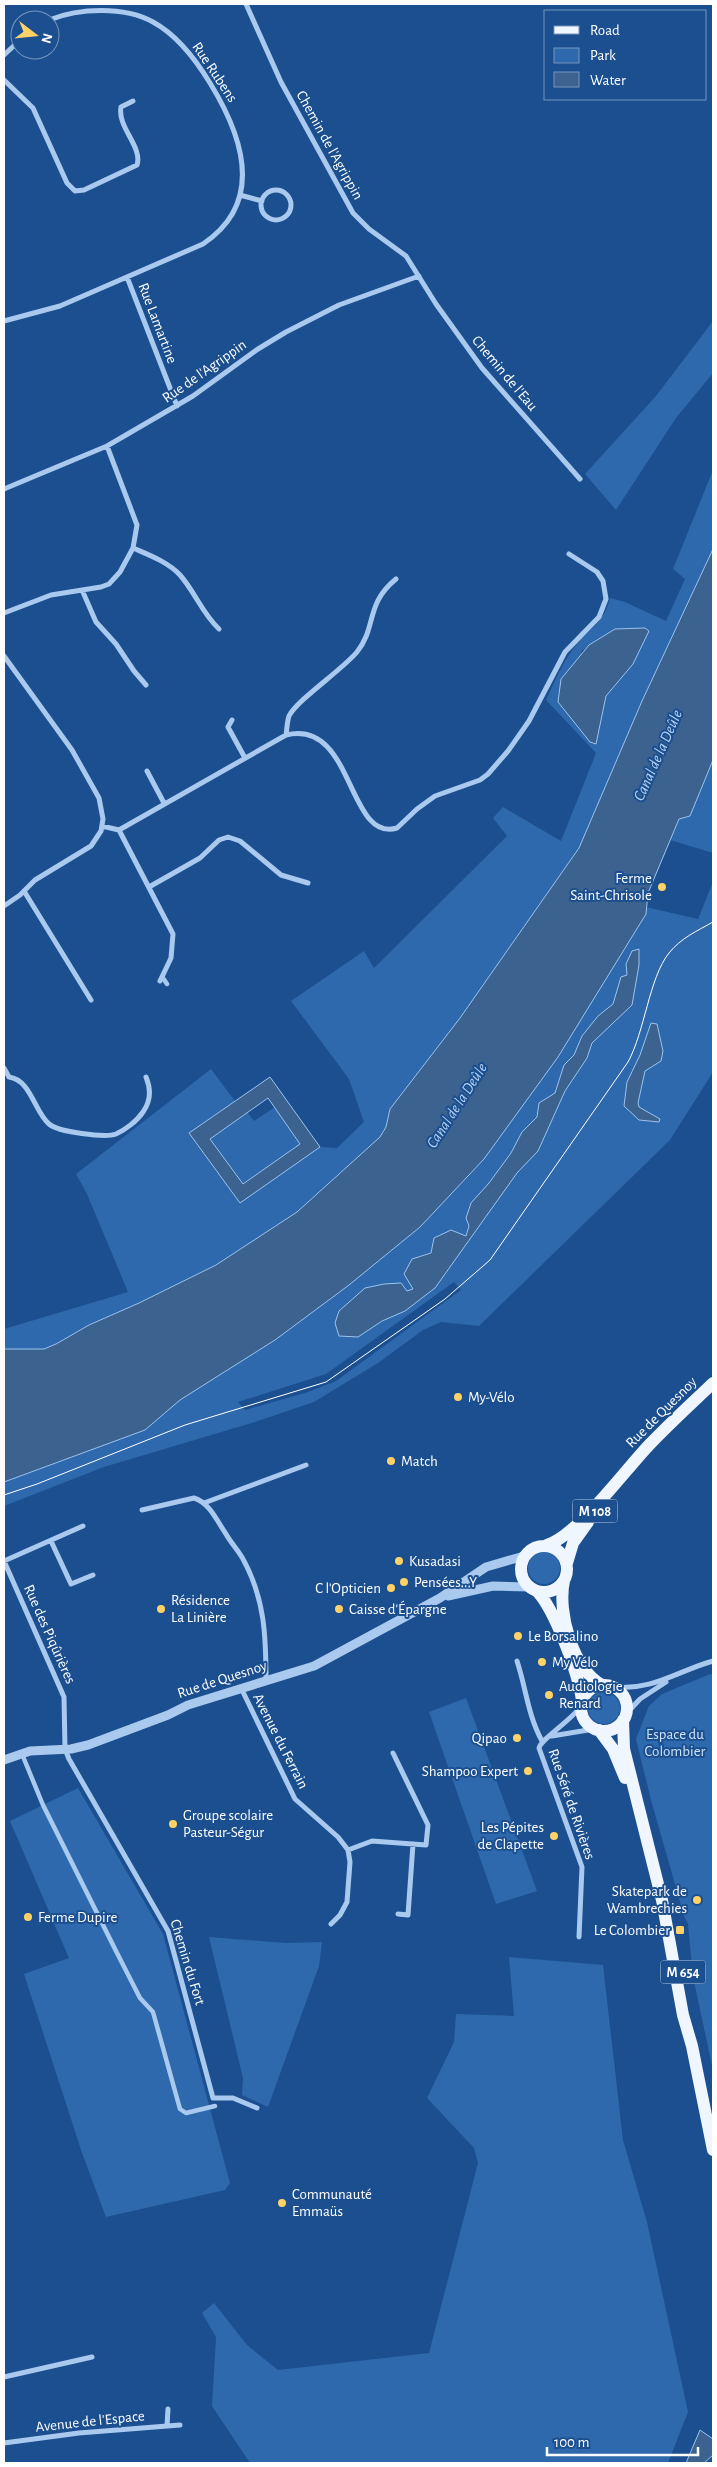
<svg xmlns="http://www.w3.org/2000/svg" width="717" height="2467" font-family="'Alegreya Sans',sans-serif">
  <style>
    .green { fill: #2e69ad; fill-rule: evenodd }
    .water { fill: #3c6290; stroke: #9cc4f0; fill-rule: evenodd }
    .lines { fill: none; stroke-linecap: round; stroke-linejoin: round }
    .pedestrian { stroke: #a9c9ee; stroke-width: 4.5 }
    .minor { stroke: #a9c9ee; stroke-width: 5 }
    .tertiary { stroke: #a9c9ee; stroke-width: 9 }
    .primary { stroke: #f0f6ff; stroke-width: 12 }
    .tram { stroke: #fff; stroke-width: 1 }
    .poi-dot { fill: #ffd166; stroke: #1b4f8f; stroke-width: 2 }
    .labels { text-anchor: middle; stroke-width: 4; stroke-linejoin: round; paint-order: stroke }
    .shield { fill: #1b4f8f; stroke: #bbcadd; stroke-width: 1 }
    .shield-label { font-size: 14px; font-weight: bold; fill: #fff }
    .street-label { font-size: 15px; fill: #fff; stroke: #1b4f8f }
    .poi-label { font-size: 15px; fill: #fff; stroke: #1b4f8f; text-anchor: start }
    .park-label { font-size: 15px; fill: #cfe3fa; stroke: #1b4f8f }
    .water-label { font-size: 16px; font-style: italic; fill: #b5d3f5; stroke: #1b4f8f }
  </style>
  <rect width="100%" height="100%" fill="#1b4f8f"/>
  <path class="green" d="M713 321V373L676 418 616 510 585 474 656 396Z
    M713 470V549L642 701 579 848 460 1018 390 1109 386 1127 380 1137 297 1212 216 1265 139 1303 89 1325 56 1344 44 1349H4V1329L128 1292 87 1194 76 1174 211 1069 235 1101 189 1133 240 1202 320 1147 337 1148 364 1122 349 1079 291 1001 364 951 374 968 507 836 493 818 503 807 561 841 596 753 546 700C555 681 563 661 576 645 591 627 604 623 610 598L625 602 666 621 685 579 673 569ZM615 629 633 664 606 696 581 652 589 645Z
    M713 760V853L670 840 679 819 690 816Z
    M713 882V1072L670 1140 479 1326 441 1322 423 1330 378 1363 314 1402 255 1422 104 1467 4 1506V1482L145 1430 180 1399 276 1339 349 1285 420 1227 484 1159 646 914V907L698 919ZM454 1282 461 1290 336 1381 308 1392 245 1410 238 1402 326 1374Z
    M275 1107 300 1144 243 1184 210 1139 247 1112 254 1121Z
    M528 1568a16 16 0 1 1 32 0a16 16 0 1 1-32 0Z
    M710 1674 713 1675V2070L693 1977 688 1924 684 1916 651 1800 636 1739 649 1706 662 1694Z
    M588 1708a16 16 0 1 1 32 0a16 16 0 1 1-32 0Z
    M466 1698 537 1891 496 1904 429 1712Z
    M78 1788 163 1934 230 2183 225 2190 106 2217 82 2153 24 1974 69 1958 10 1821Z
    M209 1937 286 1943 322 1942 319 1966 268 2107 242 2095 243 2078Z
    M509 1957 603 1965 623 2140 647 2222 688 2412 668 2463H250L212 2406 216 2337 202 2313 214 2303 247 2345 278 2370 429 2353 478 2163 474 2148 427 2098 454 2042 456 2014 514 2016Z"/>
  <path class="water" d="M713 549V760L690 816 679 819 648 893 646 914 558 1057 484 1159 420 1227 349 1285 275 1340 180 1400 145 1430 4 1482V1349H44L56 1344 89 1325 139 1303 216 1265 297 1212 380 1137 386 1127 390 1109 460 1018 579 848 642 701Z
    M645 628 649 631 633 664 606 696 596 744 590 742 558 702 561 679 589 645 615 629Z
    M639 949V965L632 1005 592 1043 587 1058 565 1091 538 1151 517 1173 435 1288 405 1311 382 1321 358 1337 339 1336 335 1323 339 1311 365 1288 384 1284 401 1283 407 1291 413 1289 404 1274 412 1259 431 1253 434 1238 451 1230 466 1236 469 1226 466 1218 471 1203 489 1183 511 1153 522 1132 537 1117 539 1103 555 1093 564 1065 574 1055 582 1036 598 1016 613 1004 621 977 627 975 626 964 632 951Z
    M651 1023 657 1024 663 1051 661 1061 645 1071 638 1103 639 1107 660 1119 659 1122 639 1120 624 1106 627 1082 640 1055Z
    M270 1077 320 1147 240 1203 189 1133ZM268 1098 300 1144 243 1184 210 1139Z
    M700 2430 713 2439V2455L704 2463H686Z"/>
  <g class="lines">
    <path class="pedestrian" d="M163 978 167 984
      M22 1754 43 1805 116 1951 140 1998 153 2012 180 2109 186 2113 215 2106"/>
    <path class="minor" d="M246 4 281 82 353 213 369 229 406 256 436 304 482 368 580 479
      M4 55 20 40
      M4 80 33 108 67 183 75 191 84 190 137 165C143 147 117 127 121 107L133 101
      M261 205a15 15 0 1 1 30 0a15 15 0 1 1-30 0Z
      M240 195 262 201
      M127 277 177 406
      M4 321 60 306 203 244C266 202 242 135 210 83 196 60 177 35 153 22 124 6 79 8 49 20
      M4 489 107 446 193 396 258 349 286 332 339 305 419 276
      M133 548C149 555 168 562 180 575 195 592 202 613 219 629
      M82 590 96 622 116 644 134 671 146 685
      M4 613 51 595 101 587 109 584 120 572 133 548 137 525 107 446
      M4 656 72 750 99 798 103 819 101 831 91 846 35 880 20 895 4 906
      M232 720 228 727 245 758
      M286 735C287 729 287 722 289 716 297 700 342 670 357 652 377 627 365 604 396 579
      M147 771 164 803
      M102 826 119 830 173 934 171 958 160 981
      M119 830 286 735C354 718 347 843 397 828L417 809 435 796 480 780 488 774 508 751 529 721 565 652 599 617 606 599 603 581 597 572 569 554
      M149 887 200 858 219 840 228 837 240 841 281 875 308 883
      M24 891 91 1000
      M4 1068 9 1077
      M9 1077C31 1080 34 1111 49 1124 58 1132 105 1138 116 1134 125 1130 137 1121 143 1112 151 1101 151 1089 146 1077
      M204 1503 306 1465
      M142 1510 194 1498C210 1503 217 1521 226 1534 231 1543 238 1550 243 1559 265 1599 266 1637 266 1681
      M51 1541 71 1584 93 1575
      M4 1561 64 1697 65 1749 69 1759 168 1931 213 2098H233L257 2108
      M4 1561 83 1526
      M517 1661C526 1688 528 1716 542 1741
      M613 1687C653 1691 677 1671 713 1661
      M242 1690 295 1799 338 1837 348 1850 350 1862 347 1902 340 1915 331 1924
      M626 1714 640 1699 666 1682
      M552 1736 594 1729
      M348 1850 372 1841 426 1845 428 1825 393 1753
      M398 1914 408 1915 413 1844
      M579 1937 582 1867 539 1748C541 1739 573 1719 581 1706
      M4 2377 92 2357
      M167 2426 168 2409
      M4 2443 79 2433 180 2425"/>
    <path class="tertiary" d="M448 1596 493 1586 529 1587
      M4 1760 30 1751 71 1749 88 1745 168 1715 188 1705 314 1666 440 1598 486 1567 524 1556"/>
    <path class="primary" d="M547 1545C578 1535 625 1470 650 1444 670 1423 692 1403 713 1383
      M521 1569a23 23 0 1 1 46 0a23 23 0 1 1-46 0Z
      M567 1563 573 1543 588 1522
      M564 1581C557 1612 573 1669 602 1685
      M537 1591C555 1610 578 1673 582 1700
      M581 1708a23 23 0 1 1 46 0a23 23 0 1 1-46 0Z
      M623 1720 624 1749 662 1900 683 2015 692 2046 713 2150
      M599 1730 613 1749 625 1778"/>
    <path class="tram" d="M4 1495 37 1484 185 1425 326 1382 445 1299 490 1260 628 1062C645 1031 649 978 669 953 681 938 697 931 713 922"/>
  </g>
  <g class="poi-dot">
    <circle cx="662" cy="887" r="5"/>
    <circle cx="458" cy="1397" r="5"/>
    <circle cx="391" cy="1461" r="5"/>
    <circle cx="399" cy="1561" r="5"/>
    <circle cx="404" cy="1582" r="5"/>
    <circle cx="391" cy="1588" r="5"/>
    <circle cx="161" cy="1609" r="5"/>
    <circle cx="339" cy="1609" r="5"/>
    <circle cx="518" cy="1636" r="5"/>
    <circle cx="542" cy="1662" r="5"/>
    <circle cx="549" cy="1695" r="5"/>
    <circle cx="517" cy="1738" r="5"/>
    <circle cx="528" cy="1771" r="5"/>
    <circle cx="173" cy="1824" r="5"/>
    <circle cx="554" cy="1836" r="5"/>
    <circle cx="697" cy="1900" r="5"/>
    <circle cx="28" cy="1917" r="5"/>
    <rect x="675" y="1925" width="10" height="10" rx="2.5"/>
    <circle cx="282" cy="2203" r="5"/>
  </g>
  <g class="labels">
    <g class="shield">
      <rect x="572.5" y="1499.5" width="45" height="23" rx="4"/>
      <rect x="660.5" y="1960.5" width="45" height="23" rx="4"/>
    </g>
    <g class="shield-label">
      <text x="595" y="1516">M 108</text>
      <text x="683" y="1977">M 654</text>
    </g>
    <g class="street-label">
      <text transform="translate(215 72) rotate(56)" y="5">Rue Rubens</text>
      <text transform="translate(330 145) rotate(61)" y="5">Chemin de l'Agrippin</text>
      <text transform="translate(158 323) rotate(69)" y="5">Rue Lamartine</text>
      <text transform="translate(204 371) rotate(-35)" y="5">Rue de l'Agrippin</text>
      <text transform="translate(505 373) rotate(50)" y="5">Chemin de l'Eau</text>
      <text transform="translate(661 1412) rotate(-45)" y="5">Rue de Quesnoy</text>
      <text transform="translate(50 1634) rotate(66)" y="5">Rue des Piqûrières</text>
      <text transform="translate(222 1679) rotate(-18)" y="5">Rue de Quesnoy</text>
      <text transform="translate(281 1741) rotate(63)" y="5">Avenue du Ferrain</text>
      <text transform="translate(572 1804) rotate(71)" y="5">Rue Séré de Rivières</text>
      <text transform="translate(188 1962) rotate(73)" y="5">Chemin du Fort</text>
      <text transform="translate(90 2421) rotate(-6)" y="5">Avenue de l'Espace</text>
    </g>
    <g class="poi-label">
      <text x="652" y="883" text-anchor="end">Ferme<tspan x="652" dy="17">Saint-Chrisole</tspan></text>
      <text x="468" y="1402">My-Vélo</text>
      <text x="401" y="1466">Match</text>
      <text x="409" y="1566">Kusadasi</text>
      <text x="414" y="1587">Pensées...Y</text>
      <text x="381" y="1593" text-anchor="end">C l'Opticien</text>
      <text x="171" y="1605">Résidence<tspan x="171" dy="17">La Linière</tspan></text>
      <text x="349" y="1614">Caisse d'Épargne</text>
      <text x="528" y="1641">Le Borsalino</text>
      <text x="552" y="1667">My Vélo</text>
      <text x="559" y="1691">Audiologie<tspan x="559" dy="17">Renard</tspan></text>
      <text x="507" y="1743" text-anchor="end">Qipao</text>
      <text x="518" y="1776" text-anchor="end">Shampoo Expert</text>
      <text x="183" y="1820">Groupe scolaire<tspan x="183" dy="17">Pasteur-Ségur</tspan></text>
      <text x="544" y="1832" text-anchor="end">Les Pépites<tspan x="544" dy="17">de Clapette</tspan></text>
      <text x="687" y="1896" text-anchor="end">Skatepark de<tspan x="687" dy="17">Wambrechies</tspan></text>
      <text x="38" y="1922">Ferme Dupire</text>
      <text x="670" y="1935" text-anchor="end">Le Colombier</text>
      <text x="292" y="2199">Communauté<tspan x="292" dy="17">Emmaüs</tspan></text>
    </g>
    <g class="park-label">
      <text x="675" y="1739">Espace du<tspan x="675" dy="17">Colombier</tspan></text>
    </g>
    <g class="water-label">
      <text transform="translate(657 755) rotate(-66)" y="6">Canal de la Deûle</text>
      <text transform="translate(456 1105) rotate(-57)" y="6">Canal de la Deûle</text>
    </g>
  </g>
  <rect width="717" height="2467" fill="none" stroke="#ffffff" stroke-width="10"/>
  <rect x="544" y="10" width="162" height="90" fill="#1b4f8f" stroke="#7695bc"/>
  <rect x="554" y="26" width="25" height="8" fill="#f0f6ff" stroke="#7695bc"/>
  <text x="590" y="35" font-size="15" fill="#ffffff">Road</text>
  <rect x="554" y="48" width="25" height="15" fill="#2e69ad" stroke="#7695bc"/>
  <text x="590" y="60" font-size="15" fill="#ffffff">Park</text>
  <rect x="554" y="72" width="25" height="15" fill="#3c6290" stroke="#7695bc"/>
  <text x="590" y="85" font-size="15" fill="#ffffff">Water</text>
  <g transform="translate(35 35) rotate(106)"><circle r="24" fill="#1b4f8f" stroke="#7695bc"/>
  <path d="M0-4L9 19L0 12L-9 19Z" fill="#ffd166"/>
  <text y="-8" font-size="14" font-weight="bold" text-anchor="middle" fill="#ffffff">N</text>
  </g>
  <path d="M547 2447v8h151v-8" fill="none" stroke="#ffffff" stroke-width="2.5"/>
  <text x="554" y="2447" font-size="15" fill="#ffffff" stroke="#1b4f8f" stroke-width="4" paint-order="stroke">100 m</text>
</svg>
